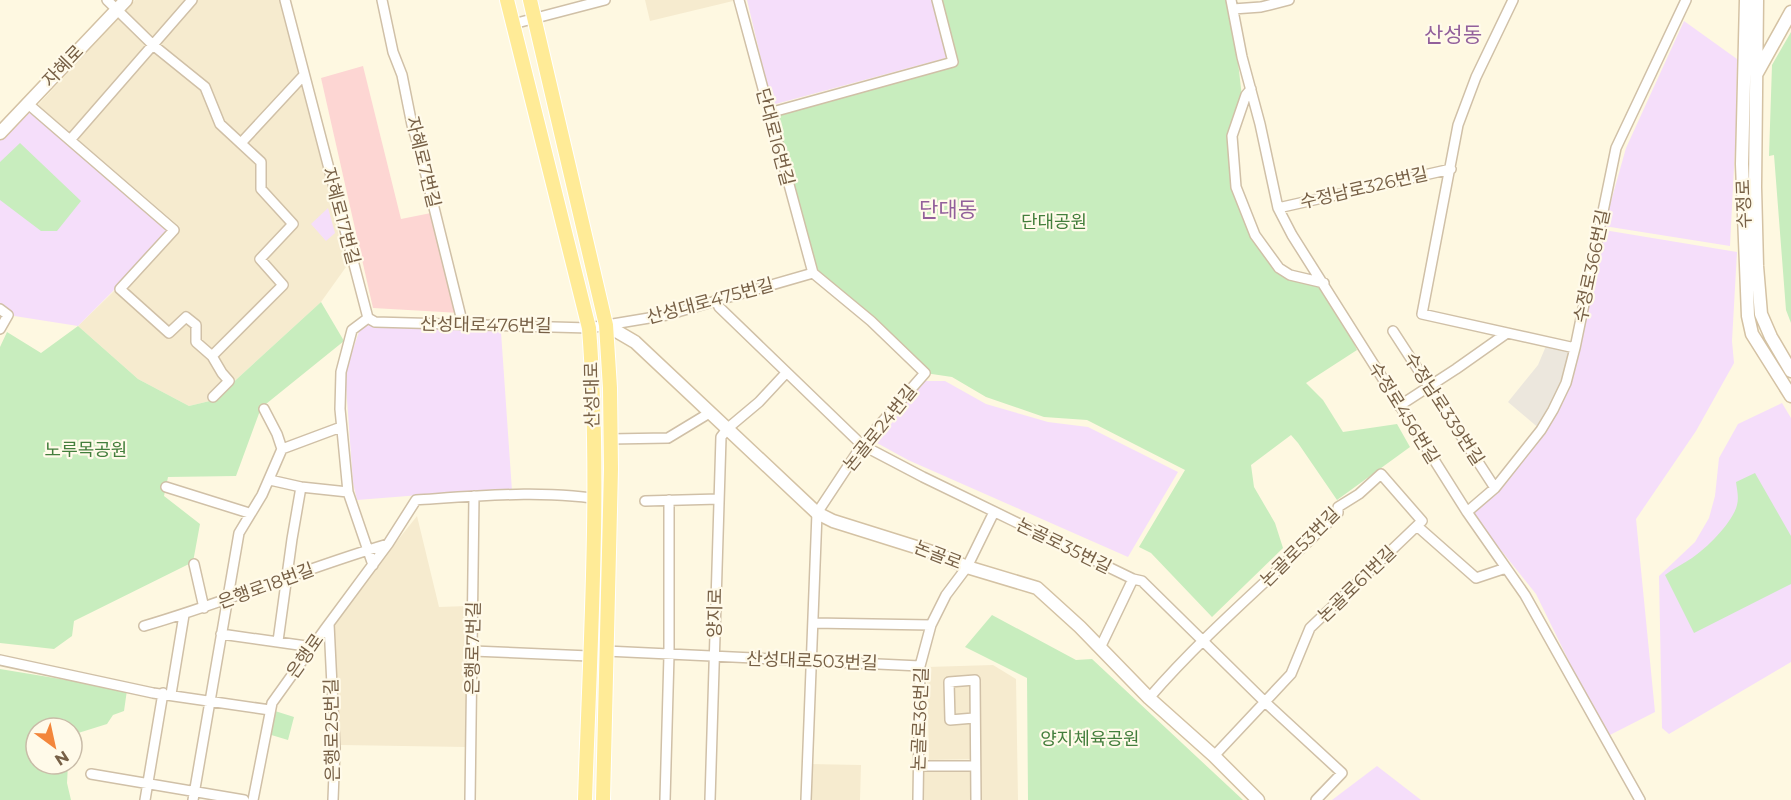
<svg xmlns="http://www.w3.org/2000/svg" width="1791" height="800" font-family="Montserrat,'Noto Sans KR',sans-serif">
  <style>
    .residential { fill: #f6ebcf }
    .industrial { fill: #ece7dd }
    .education { fill: #f5defa }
    .medical { fill: #fdd6d3 }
    .green { fill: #c8edbe }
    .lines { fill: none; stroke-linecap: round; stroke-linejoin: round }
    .street-casing { stroke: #d0c0a7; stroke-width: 12 }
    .secondary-casing { stroke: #d4c2a4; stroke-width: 15 }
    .primary-casing { stroke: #fff; stroke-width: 16 }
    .street { stroke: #fff; stroke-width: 9 }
    .secondary { stroke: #fff; stroke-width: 12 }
    .primary { stroke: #ffeb97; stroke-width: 14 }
    .labels { text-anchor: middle; stroke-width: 4.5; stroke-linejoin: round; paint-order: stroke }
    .street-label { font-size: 18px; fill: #776046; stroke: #fffae9 }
    .park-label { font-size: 18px; fill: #437e3c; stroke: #fffae9 }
    .quarter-label { font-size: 21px; fill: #92609b; stroke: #fffae9 }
  </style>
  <rect width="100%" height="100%" fill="#fef8e1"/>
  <path class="residential" d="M135 0H284L346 267 321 302 214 400 189 406 138 379 78 326 180 227 38 105Z
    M645 0H733V1L650 21Z
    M417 516 439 607 467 606 466 747 341 745 331 624Z
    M993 665 1016 679 1018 800H979L978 759 929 760 927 667Z
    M809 764 861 765 860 800H808Z
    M921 769H973V800H921Z"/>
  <path class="industrial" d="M1546 346 1574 352 1561 379 1553 410 1541 430 1508 402 1538 365Z"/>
  <path class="education" d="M747 0H935L949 57 772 105Z
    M1684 21 1737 59 1736 128 1730 246 1604 226 1626 148Z
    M27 103 174 230 78 326 8 315 0 309V131Z
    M328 208 335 233 326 241 311 224Z
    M1604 230 1737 252 1732 341 1734 363 1696 431 1636 519 1655 712 1606 737 1536 594 1472 514 1557 411 1572 382 1580 351 1598 251Z
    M370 323 501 332 512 491H471L357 500 353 483 345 372 360 329Z
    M923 381H945L986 404 1048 422 1088 427 1178 472 1128 557 908 460 877 443Z
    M1782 403 1791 418V662L1669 734 1662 728 1659 576 1695 542 1709 518 1715 496 1719 458 1738 424Z
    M1377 766 1421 800H1332Z"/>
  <path class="medical" d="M363 66 401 219 436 212 460 313 373 308 321 78Z"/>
  <path class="green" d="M938 0H1231L1243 106 1234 114 1232 136 1236 187 1255 235 1279 268 1314 282 1339 310 1357 350 1306 383 1323 400 1343 432 1397 424 1410 447 1337 500 1298 443 1291 435 1251 465 1254 487 1275 523 1283 548 1212 617 1151 553 1139 547 1185 470 1087 420 1044 417 986 397 952 377 925 373 813 273 800 228 776 115 956 65Z
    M1791 32V323L1786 310 1774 155 1769 156 1772 65Z
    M20 143 81 201 57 231H41L0 200V162Z
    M321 302 344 341 261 408 236 476 168 477 164 496 200 524 193 562 74 621 72 636 54 649 0 643V347L7 332 41 353 78 326 138 379 189 406 214 400Z
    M1755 473 1791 536V584L1694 633 1665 575C1674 568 1683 564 1692 558 1707 548 1733 522 1737 505 1739 497 1737 490 1736 482Z
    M992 615 1076 660 1092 659 1243 800H1028L1027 678 965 647Z
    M0 669 127 690 124 711 113 715 107 724 75 734 72 742V728H36V764H68L67 783 71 800H0Z
    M275 711 294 717 288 740 268 734Z"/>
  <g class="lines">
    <defs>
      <path id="street" d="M107 0 153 45 205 87 220 124 261 162V189L293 224 260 259 283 285 212 356
        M285 0 368 318
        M382 0 393 52 402 75 412 125 420 151 463 325
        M739 0 813 273
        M1231 0 1242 57 1260 124 1278 208 1292 235 1467 512 1525 595 1640 800
        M1513 0 1476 77 1458 125 1422 314 1575 348
        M1233 9 1261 7 1289 0
        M513 24 605 0
        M1251 89 1246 95 1232 136 1236 187 1255 235 1279 268 1290 275 1324 283
        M27 103 174 230 120 289 169 333 186 317 196 325V342L212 356 222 373 229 381 213 397
        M769 113 953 62 937 0
        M70 140 192 0
        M241 143 304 75
        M1278 208 1451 169
        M716 300 719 307 862 445 923 477 1133 579 1142 581 1265 702 1342 773 1316 800
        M0 309 8 315 0 329
        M368 318 375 322 589 328 667 315 813 273
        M368 318 352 330 341 372 340 409 348 492 373 565
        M1393 331 1495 488
        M1399 406 1456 369 1507 333
        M610 439 668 438 711 412
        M282 449 341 427
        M270 480 301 487 348 492
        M166 487 249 513
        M645 501 719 499
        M1467 512 1495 488 1541 430 1553 410 1566 383 1575 348 1616 148 1686 0
        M1417 526 1476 578 1506 568
        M194 564 204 608
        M813 623 931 625
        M329 624 335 748 333 800
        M144 626C227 602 306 568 388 544
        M221 634 313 647
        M278 641 292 539 301 487
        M1100 648 1133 579
        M473 651 589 656
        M606 651 920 666
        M0 660 153 693 270 710
        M171 694 184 615
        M1149 698C1207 631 1275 575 1338 513V507L1359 494 1381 474 1422 521 1310 628 1291 674 1214 756
        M974 718 950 720 949 682 975 680 976 800
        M918 766H975
        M91 774 244 800
        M145 800 163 693
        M193 800 239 533 262 495 282 449 277 434 264 409
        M253 800 272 703 325 629 388 544 416 500C477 496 550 489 609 501
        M470 800 474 496
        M665 800 669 655V500
        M710 800 721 437 728 428 759 402 786 373
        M806 800 817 513 862 445 925 373 871 321 813 273
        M918 800 920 666 931 625 946 595 967 567 994 512"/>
      <path id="secondary" d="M1746 0 1742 164 1748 316 1752 334 1791 396
        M1757 0 1755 187 1757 266 1761 314 1771 337 1791 371
        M1757 73 1791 12
        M0 133 126 0
        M606 325 635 342 817 513 833 521 935 553 967 567 1037 588 1080 627 1149 698 1214 756 1258 800"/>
      <path id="primary" d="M507 0 589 328C601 483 590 644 585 800
        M530 0 606 325 610 388 611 469 603 800"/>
    </defs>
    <use href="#street" class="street-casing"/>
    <use href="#secondary" class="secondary-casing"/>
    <use href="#primary" class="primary-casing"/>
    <use href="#street" class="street"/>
    <use href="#secondary" class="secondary"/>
    <use href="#primary" class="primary"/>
  </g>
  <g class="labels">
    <g class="street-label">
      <text transform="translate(63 66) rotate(-46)" y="6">자혜로</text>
      <text transform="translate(775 137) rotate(75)" y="6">단대로16번길</text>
      <text transform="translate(423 162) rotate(76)" y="6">자혜로7번길</text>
      <text transform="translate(1364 188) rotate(-13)" y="6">수정남로326번길</text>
      <text transform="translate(1744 204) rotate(-92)" y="6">수정로</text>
      <text transform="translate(341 216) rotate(75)" y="6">자혜로17번길</text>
      <text transform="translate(1592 266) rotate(-78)" y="6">수정로366번길</text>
      <text transform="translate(710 301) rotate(-15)" y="6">산성대로475번길</text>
      <text transform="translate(486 325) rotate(1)" y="6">산성대로476번길</text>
      <text transform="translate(592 395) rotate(-91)" y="6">산성대로</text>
      <text transform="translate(1444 409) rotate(57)" y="6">수정남로339번길</text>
      <text transform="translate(1404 413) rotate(58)" y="6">수정로456번길</text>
      <text transform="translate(880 428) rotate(-51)" y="6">논골로24번길</text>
      <text transform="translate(1064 546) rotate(26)" y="6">논골로35번길</text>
      <text transform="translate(1300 547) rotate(-45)" y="6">논골로53번길</text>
      <text transform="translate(938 555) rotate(21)" y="6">논골로</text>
      <text transform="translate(1357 584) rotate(-44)" y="6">논골로61번길</text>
      <text transform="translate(266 586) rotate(-20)" y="6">은행로18번길</text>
      <text transform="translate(715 613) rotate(-89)" y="6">양지로</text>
      <text transform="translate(473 648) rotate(-89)" y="6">은행로7번길</text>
      <text transform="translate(305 656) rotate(-55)" y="6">은행로</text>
      <text transform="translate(812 661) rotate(2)" y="6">산성대로503번길</text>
      <text transform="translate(920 719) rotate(-88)" y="6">논골로36번길</text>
      <text transform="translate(332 730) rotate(-91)" y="6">은행로25번길</text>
    </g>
    <g class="park-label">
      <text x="1054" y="228">단대공원</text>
      <text x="86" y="456">노루목공원</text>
      <text x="1090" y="745">양지체육공원</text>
    </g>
    <g class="quarter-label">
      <text x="1453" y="42">산성동</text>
      <text x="948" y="217">단대동</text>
    </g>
  </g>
  <g transform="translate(54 746) rotate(147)"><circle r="28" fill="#fffae9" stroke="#c9bca8" stroke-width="1.5"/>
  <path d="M0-4.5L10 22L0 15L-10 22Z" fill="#f3863b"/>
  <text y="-9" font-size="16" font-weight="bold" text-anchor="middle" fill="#776046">N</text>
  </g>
</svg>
